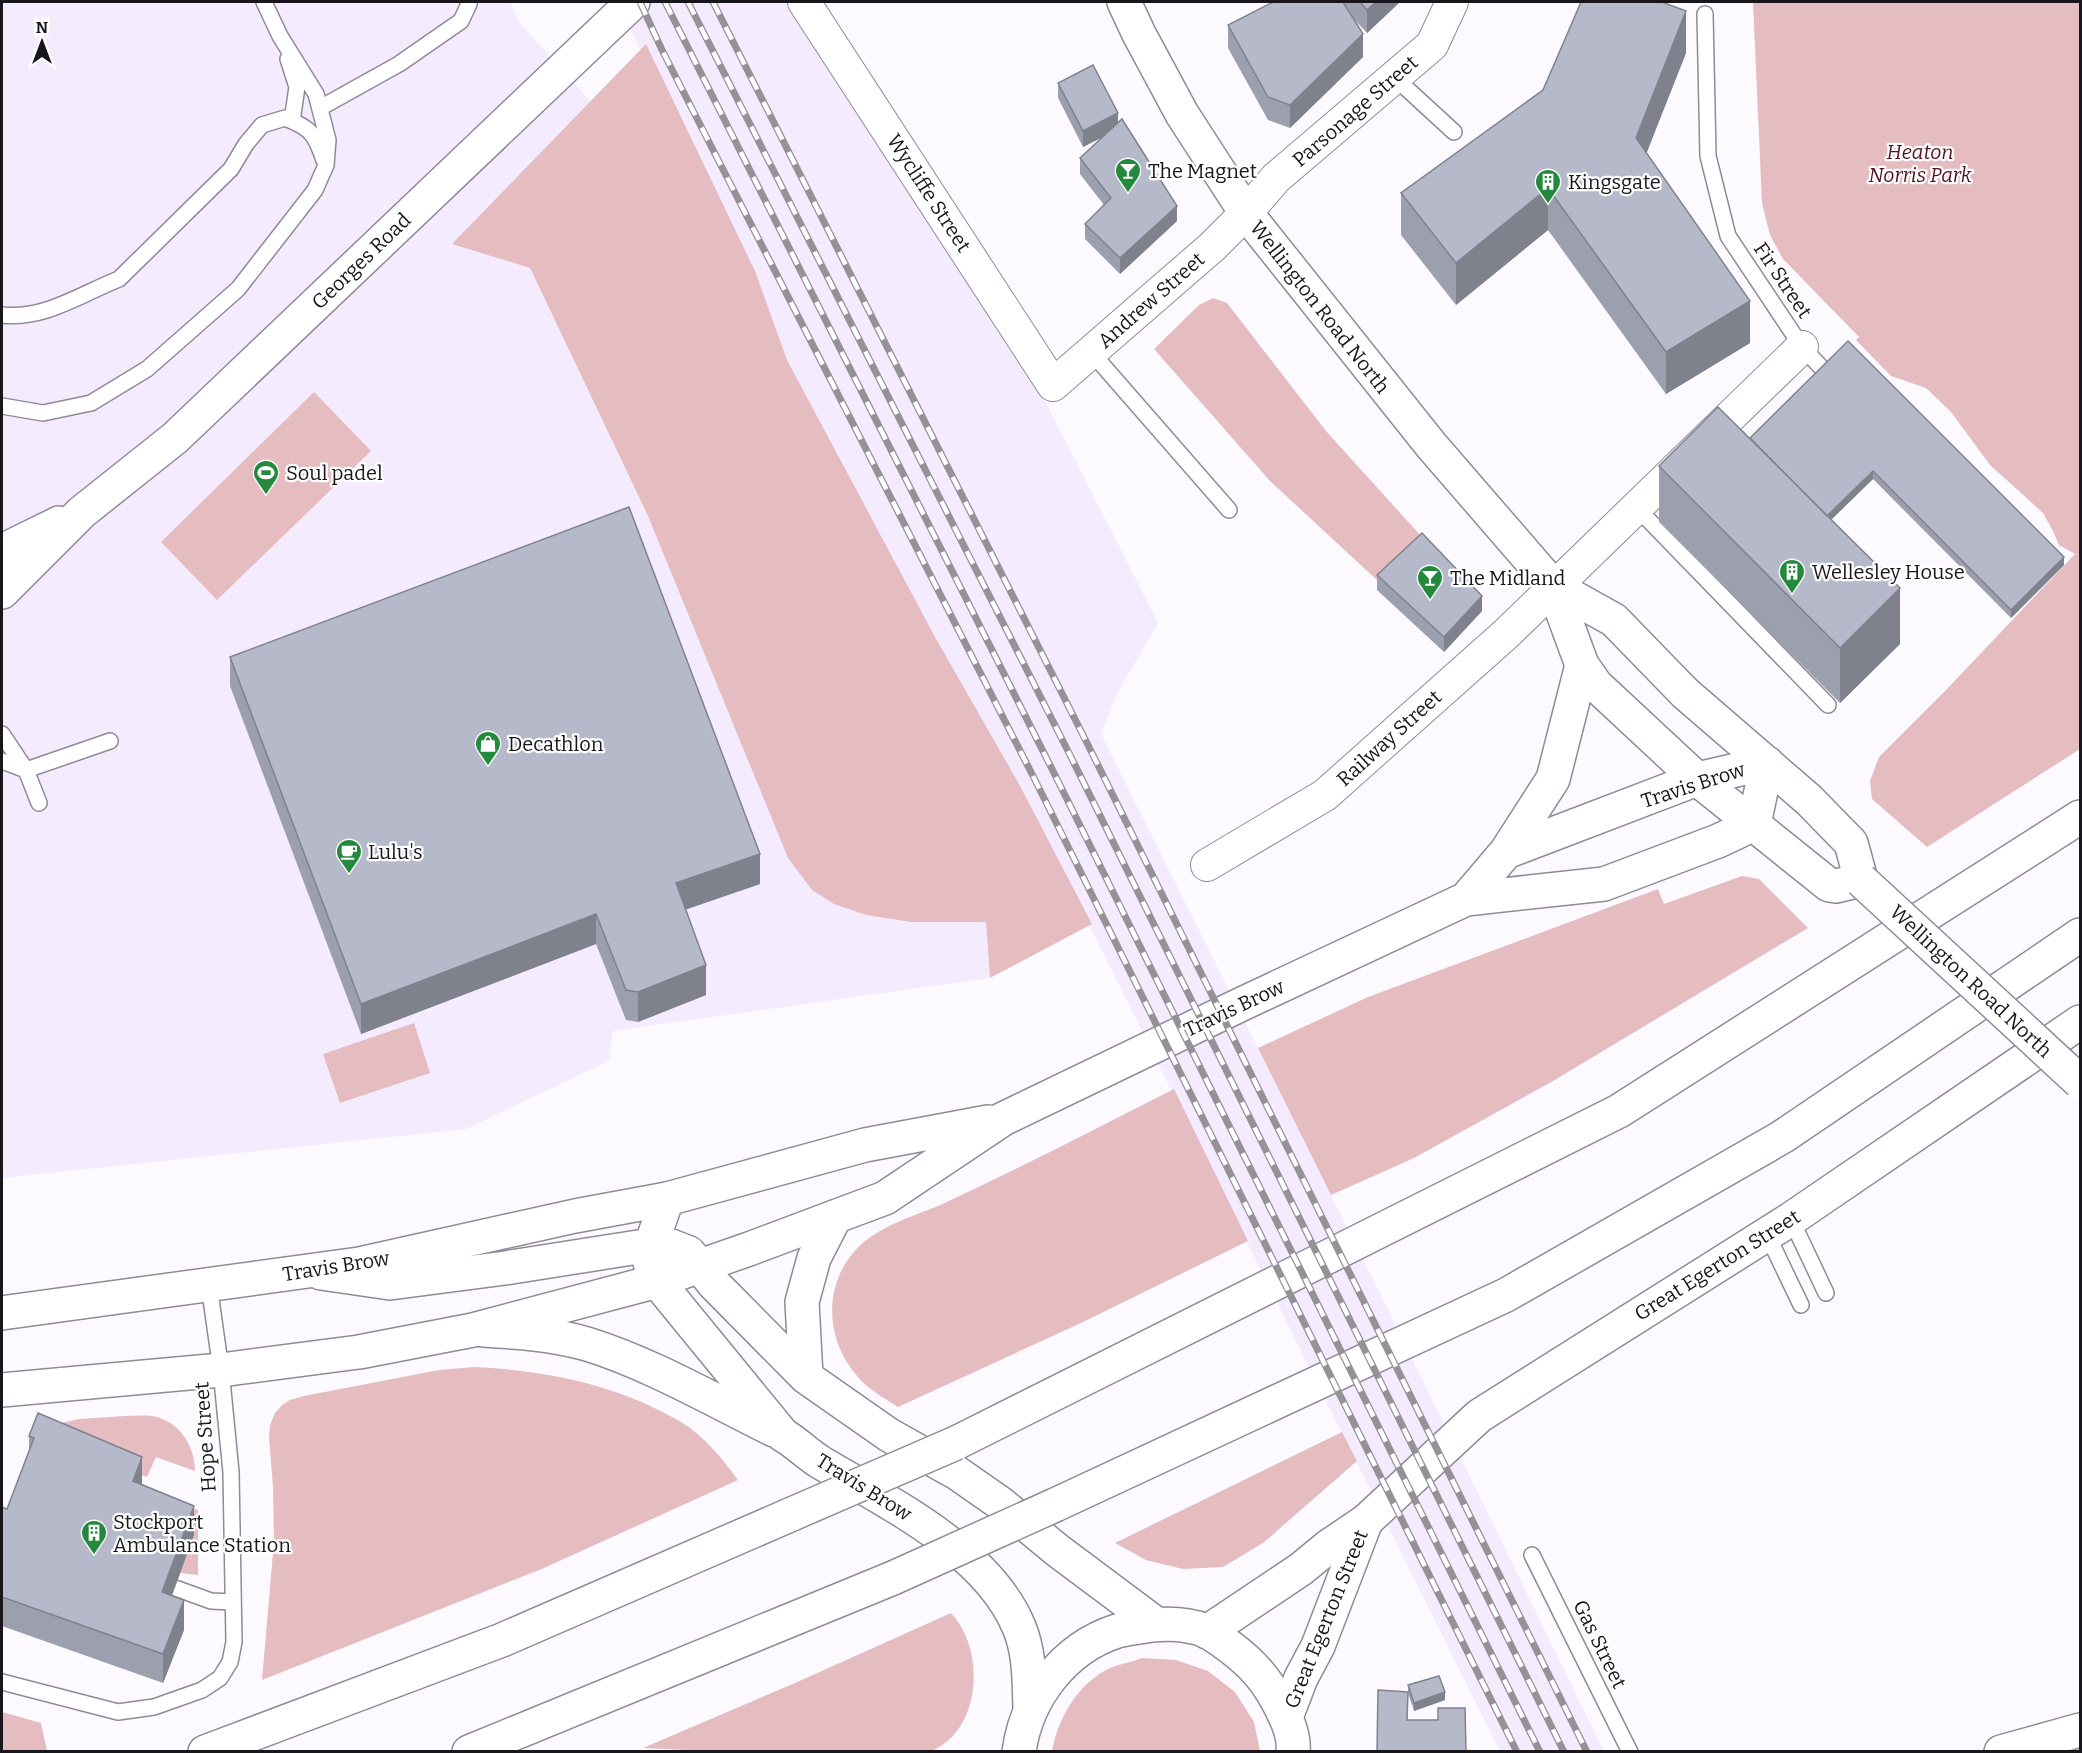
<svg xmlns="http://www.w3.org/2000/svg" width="2082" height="1753" font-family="Bitter,serif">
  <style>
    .built { fill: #f5ebff }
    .green { fill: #e5bcc0 }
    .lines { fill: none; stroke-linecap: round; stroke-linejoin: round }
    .lane-casing { stroke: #918999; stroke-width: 18 }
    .street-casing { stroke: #918999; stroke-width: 34 }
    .secondary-casing { stroke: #918999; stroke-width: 36 }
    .primary-casing { stroke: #918999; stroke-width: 36 }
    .highway-casing { stroke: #918999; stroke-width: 36 }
    .lane { stroke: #fff; stroke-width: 15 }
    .street { stroke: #fff; stroke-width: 32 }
    .secondary { stroke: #fff; stroke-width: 33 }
    .primary { stroke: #fff; stroke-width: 33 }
    .highway { stroke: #fff; stroke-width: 33 }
    .rail-casing { stroke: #949296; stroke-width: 7 }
    .rail { stroke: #fff; stroke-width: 4.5; stroke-dasharray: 14; stroke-linecap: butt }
    .highway-bridge-casing { stroke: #918999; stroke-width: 36; stroke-linecap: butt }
    .highway-bridge { stroke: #fff; stroke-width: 33 }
    .wall { fill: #9c9fae }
    .shaded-wall { fill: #7f828d }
    .building { fill: #b5b9ca; stroke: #7f828d; stroke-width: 1.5 }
    .labels { text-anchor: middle; stroke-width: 4.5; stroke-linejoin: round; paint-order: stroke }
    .street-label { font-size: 20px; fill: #18161b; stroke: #fff }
    .park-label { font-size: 20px; font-style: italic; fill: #511321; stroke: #fff }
    .poi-label { font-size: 20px; fill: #18161b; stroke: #fff; text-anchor: start }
  </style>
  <rect width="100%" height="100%" fill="#fcfafe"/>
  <path class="built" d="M2 2H510L520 23 594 105 452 244 530 268 648 516 911 922H986L990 978 613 1031 609 1061 466 1129 2 1178Z
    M617 2H798L1022 355 1158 623 1118 692 1101 734 1380 1293 1604 1751H1500L1019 784 974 790 647 64Z"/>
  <path class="green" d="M1753 2H2080V749L1927 847 1872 799 1870 781 1879 757 1946 690 2075 554 2059 545 2053 531 2043 513 1990 465 1951 412 1926 388 1891 376 1856 340 1859 337 1783 259 1770 235 1762 203Z
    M646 44 755 271 787 360 935 637 1019 784 1092 924 990 978 986 922H911L866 915 834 904 812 890 788 858 648 516 530 268 452 244Z
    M1213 298 1227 303 1326 431 1422 537 1378 581 1270 481 1154 349 1199 305Z
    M314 392 371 451 217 600 161 542Z
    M1742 876 1759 879 1808 928 1553 1081 1414 1158 1331 1195 1258 1048 1368 997 1658 889 1664 904Z
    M414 1023 430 1073 340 1103 323 1054Z
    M1174 1089 1248 1241 1081 1323 898 1407C884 1398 869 1390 858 1377 827 1343 822 1290 853 1253 876 1225 917 1216 949 1201 1024 1166 1099 1127 1174 1089Z
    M474 1367C545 1370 619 1385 681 1422 704 1436 722 1458 738 1480L544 1568 262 1680 274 1541 273 1487 269 1437 270 1425 275 1413 282 1405 290 1400 304 1396 439 1370Z
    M126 1416C137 1416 149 1414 160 1418 183 1426 195 1449 195 1471L156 1457 147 1477 39 1435 52 1425 79 1419Z
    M1342 1432 1357 1461 1263 1543 1223 1567 1183 1569 1146 1560 1115 1543Z
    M147 1490 198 1510V1575L180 1573 194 1535Z
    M951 1613C986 1650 982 1732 929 1752H727L643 1748 795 1683Z
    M1142 1658 1176 1660 1208 1671 1235 1692 1254 1722 1260 1751H1052C1058 1718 1078 1683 1110 1668 1120 1664 1132 1662 1142 1658Z
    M2 1712 41 1723 47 1751H2Z"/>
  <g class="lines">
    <defs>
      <path id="lane" d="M1705 14 1708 156 1728 236 1802 347 1834 381
        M288 59 297 87 292 121
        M1393 76 1454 132
        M320 108 399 64 461 21 469 4 468 2
        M2 315C44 320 81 294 119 279L231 169 246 144 262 125 285 118C311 128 315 134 324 160
        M1092 353 1229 510
        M2 406 43 413 91 403 147 369 238 289 315 190 326 165 328 140 316 94 280 36 264 2
        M1636 507 1828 705
        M2 734 26 770 110 741
        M2 761 26 770 39 803
        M1791 1219 1826 1293
        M1767 1234 1801 1305
        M1532 1555 1630 1752
        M175 1588 211 1601 233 1602
        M2 1682 118 1712 154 1707 202 1690 220 1678 230 1662 234 1642 231 1472 221 1370 209 1285"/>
      <path id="street" d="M804 2 1053 385 1212 247 1246 213 1276 178 1432 45 1452 2
        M1207 865 1325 795 1507 633 1802 347"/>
      <path id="secondary" d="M2 551 59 523
        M2 592 82 512 175 438 633 2"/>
      <path id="primary" d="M667 1199 651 1245 650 1263 657 1281 783 1435C797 1443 807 1454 820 1462 888 1503 987 1550 1019 1627 1030 1653 1029 1681 1030 1708
        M321 1273 390 1283 505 1268 651 1245 671 1246 689 1253 714 1284 806 1377 889 1435 957 1473 1000 1503 1057 1550 1156 1624
        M483 1330C518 1332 552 1334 587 1344 649 1363 715 1401 774 1430
        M806 1377 802 1302 814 1258 835 1217
        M1207 1632 1301 1569 1329 1546 1366 1521 1479 1416 1791 1219 2080 1022
        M1286 1717 1301 1678 1318 1646 1366 1521
        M1019 1752C1026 1698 1064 1648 1117 1631 1124 1629 1132 1628 1139 1627 1161 1623 1186 1623 1207 1631 1212 1634 1217 1638 1222 1641 1246 1658 1263 1674 1277 1700 1285 1715 1295 1734 1293 1752
        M2001 1752 2080 1730"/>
      <path id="highway" d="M1124 2 1139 34 1182 114 1246 213 1431 445 1553 586 1614 620 1685 693 1809 800 1851 843 1861 880 1836 886 1829 885 1697 779 1596 685 1582 665 1553 586
        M1754 824 1767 763
        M1506 852 1553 779 1582 665
        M1466 899 1506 852 1697 779 1767 763
        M2 1313 359 1264 575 1216 667 1199 865 1145 988 1122
        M2 1390 221 1370 359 1352 473 1330 657 1281 749 1249 885 1198 1003 1119 1244 1003 1466 899 1604 884 1718 841 1754 824
        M956 1443 1619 1111 2080 817
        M1055 1505 1506 1295 1782 1137 2080 935
        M205 1752 502 1640 792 1514
        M469 1752 893 1578"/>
    </defs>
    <use href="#lane" class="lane-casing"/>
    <use href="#street" class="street-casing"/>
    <use href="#secondary" class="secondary-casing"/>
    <use href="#primary" class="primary-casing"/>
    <use href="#highway" class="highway-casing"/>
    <use href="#lane" class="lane"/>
    <use href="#street" class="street"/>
    <use href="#secondary" class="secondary"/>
    <use href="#primary" class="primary"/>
    <use href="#highway" class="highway"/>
    <defs>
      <path id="rail" d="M640 2 662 50 1033 776 1517 1752
        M665 2 1051 767 1540 1752
        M688 2 1070 755 1564 1752
        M713 2 1087 743 1587 1752"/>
    </defs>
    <use href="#rail" class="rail-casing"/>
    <use href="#rail" class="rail"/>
    <defs>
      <path id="highway-bridge" d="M1861 880 2080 1082
        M792 1514 956 1443
        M893 1578 1055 1505"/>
    </defs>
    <use href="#highway-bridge" class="highway-bridge-casing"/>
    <use href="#highway-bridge" class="highway-bridge"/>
  </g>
  <path class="wall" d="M1273 2H1400L1367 33 1352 17 1363 57 1290 128 1268 120 1228 48V25Z
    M1686 53 1646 153 1750 343 1666 394 1548 230 1456 305 1401 235V193Z
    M1058 83 1118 123 1177 221 1120 274 1085 239V224L1104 205 1080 174V158L1103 137 1083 147 1058 98Z
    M1848 341 2064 565 2011 618 1873 479 1831 520 1900 644 1840 703 1659 522V466L1750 438Z
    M1377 575 1482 611 1444 652 1377 590Z
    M230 657 760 884 685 909 706 995 638 1022 626 1020 596 944 361 1034 230 686Z
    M29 1436 142 1485 194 1535 172 1596 184 1630 163 1683 2 1626V1507L7 1509 29 1451Z
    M1408 1685 1445 1700 1414 1711 1408 1693Z"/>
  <path class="shaded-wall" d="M1376 2H1400L1367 33V10Z
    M1686 11V53L1636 180V138Z
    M1363 34V57L1290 128V105Z
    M1118 113V129L1083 147V131Z
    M1548 188V230L1456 305V263Z
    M1177 206V221L1120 274V258Z
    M1750 301V343L1666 394V352Z
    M1873 471V479L1803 547V540Z
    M2064 557V565L2011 618V610Z
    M1900 588V644L1840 703V648Z
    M1482 596V611L1444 652V637Z
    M760 854V884L676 913V883Z
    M596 914V944L361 1034V1004Z
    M706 965V995L638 1022V992Z
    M142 1457V1487L133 1481Z
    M194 1506V1535L162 1622V1592Z
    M184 1600V1630L163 1683V1654Z
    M1445 1692V1700L1414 1711V1703Z"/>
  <path class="building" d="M1273 2H1343L1363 34 1290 105 1268 97 1228 25Z
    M1360 2H1376L1367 10Z
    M1581 2H1662L1686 11 1636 138 1750 301 1666 352 1548 188 1456 263 1401 193 1543 90Z
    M1093 65 1118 113 1083 131 1058 83Z
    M1122 119 1177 206 1120 258 1085 224 1111 198 1080 158Z
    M1848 341 2064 557 2011 610 1873 471 1827 516 1750 438Z
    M1718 407 1900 588 1840 648 1659 466Z
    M629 507 760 854 676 883 706 965 638 992 626 990 596 914 361 1004 230 657Z
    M1422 533 1482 596 1444 637 1377 575Z
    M38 1413 142 1457 133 1481 194 1506 162 1592 184 1600 163 1654 2 1597V1507L7 1509 34 1438 29 1436Z
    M1439 1676 1445 1692 1414 1703 1408 1685Z
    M1378 1690 1408 1692 1407 1720H1438V1708H1465L1466 1752H1377Z"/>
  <defs>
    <symbol id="bar-pin" viewBox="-11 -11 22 30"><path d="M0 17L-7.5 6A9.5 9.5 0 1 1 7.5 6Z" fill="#25893d" stroke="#fff"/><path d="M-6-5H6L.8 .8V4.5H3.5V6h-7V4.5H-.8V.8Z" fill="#fff"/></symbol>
    <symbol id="building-pin" viewBox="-11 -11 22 30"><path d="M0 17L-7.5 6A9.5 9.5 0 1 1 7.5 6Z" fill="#25893d" stroke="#fff"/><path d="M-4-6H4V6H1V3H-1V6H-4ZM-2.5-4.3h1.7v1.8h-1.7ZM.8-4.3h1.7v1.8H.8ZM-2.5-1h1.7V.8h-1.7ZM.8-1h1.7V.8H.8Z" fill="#fff"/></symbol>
    <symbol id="stadium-pin" viewBox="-11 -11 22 30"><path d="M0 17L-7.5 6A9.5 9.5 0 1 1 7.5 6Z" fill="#25893d" stroke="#fff"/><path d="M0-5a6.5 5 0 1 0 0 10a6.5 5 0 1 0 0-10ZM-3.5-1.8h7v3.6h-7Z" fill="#fff"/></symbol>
    <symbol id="shop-pin" viewBox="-11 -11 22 30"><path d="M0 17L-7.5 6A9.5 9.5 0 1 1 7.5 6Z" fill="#25893d" stroke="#fff"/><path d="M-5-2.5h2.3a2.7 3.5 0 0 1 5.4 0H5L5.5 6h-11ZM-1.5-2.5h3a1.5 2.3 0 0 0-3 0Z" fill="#fff"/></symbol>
    <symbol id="cafe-pin" viewBox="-11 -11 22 30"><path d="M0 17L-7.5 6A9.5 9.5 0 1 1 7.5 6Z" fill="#25893d" stroke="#fff"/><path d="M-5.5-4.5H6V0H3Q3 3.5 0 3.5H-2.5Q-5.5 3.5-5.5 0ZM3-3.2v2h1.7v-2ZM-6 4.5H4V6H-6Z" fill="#fff"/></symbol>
  </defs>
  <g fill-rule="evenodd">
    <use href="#bar-pin" x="1113" y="156" width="30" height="40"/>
    <use href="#building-pin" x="1533" y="167" width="30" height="40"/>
    <use href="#stadium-pin" x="251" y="458" width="30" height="40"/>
    <use href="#building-pin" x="1777" y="557" width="30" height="40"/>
    <use href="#bar-pin" x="1415" y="563" width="30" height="40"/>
    <use href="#shop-pin" x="473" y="729" width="30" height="40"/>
    <use href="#cafe-pin" x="334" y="837" width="30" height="40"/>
    <use href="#building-pin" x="79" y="1518" width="30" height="40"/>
  </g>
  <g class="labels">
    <g class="street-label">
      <text transform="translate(1355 111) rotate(-41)" y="7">Parsonage Street</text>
      <text transform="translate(929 193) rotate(57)" y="7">Wycliffe Street</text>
      <text transform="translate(361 261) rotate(-44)" y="7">Georges Road</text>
      <text transform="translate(1783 280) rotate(56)" y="7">Fir Street</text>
      <text transform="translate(1151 300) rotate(-41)" y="7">Andrew Street</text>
      <text transform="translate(1320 307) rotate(52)" y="7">Wellington Road North</text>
      <text transform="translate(1389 738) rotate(-42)" y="7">Railway Street</text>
      <text transform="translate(1693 785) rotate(-18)" y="7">Travis Brow</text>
      <text transform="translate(1971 981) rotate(43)" y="7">Wellington Road North</text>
      <text transform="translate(1234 1008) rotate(-25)" y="7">Travis Brow</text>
      <text transform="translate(1717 1265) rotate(-32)" y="7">Great Egerton Street</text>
      <text transform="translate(336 1266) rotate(-9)" y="7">Travis Brow</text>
      <text transform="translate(205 1437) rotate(-94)" y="7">Hope Street</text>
      <text transform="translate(864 1487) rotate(32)" y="7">Travis Brow</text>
      <text transform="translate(1326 1619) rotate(-68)" y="7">Great Egerton Street</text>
      <text transform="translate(1600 1644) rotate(64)" y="7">Gas Street</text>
    </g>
    <g class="park-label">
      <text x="1920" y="159">Heaton<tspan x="1920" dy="23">Norris Park</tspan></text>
    </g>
    <g class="poi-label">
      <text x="1148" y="178">The Magnet</text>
      <text x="1568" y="189">Kingsgate</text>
      <text x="286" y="480">Soul padel</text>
      <text x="1812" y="579">Wellesley House</text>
      <text x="1450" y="585">The Midland</text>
      <text x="508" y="751">Decathlon</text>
      <text x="368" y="859">Lulu's</text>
      <text x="113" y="1529">Stockport<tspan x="113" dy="23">Ambulance Station</tspan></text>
    </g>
  </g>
  <rect width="2082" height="1753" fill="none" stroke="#18161b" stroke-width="6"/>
  <g transform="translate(42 42)" stroke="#ffffff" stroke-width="4.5" paint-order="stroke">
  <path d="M0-4.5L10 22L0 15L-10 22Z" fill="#18161b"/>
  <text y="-9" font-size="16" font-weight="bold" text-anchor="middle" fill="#18161b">N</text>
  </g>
</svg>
